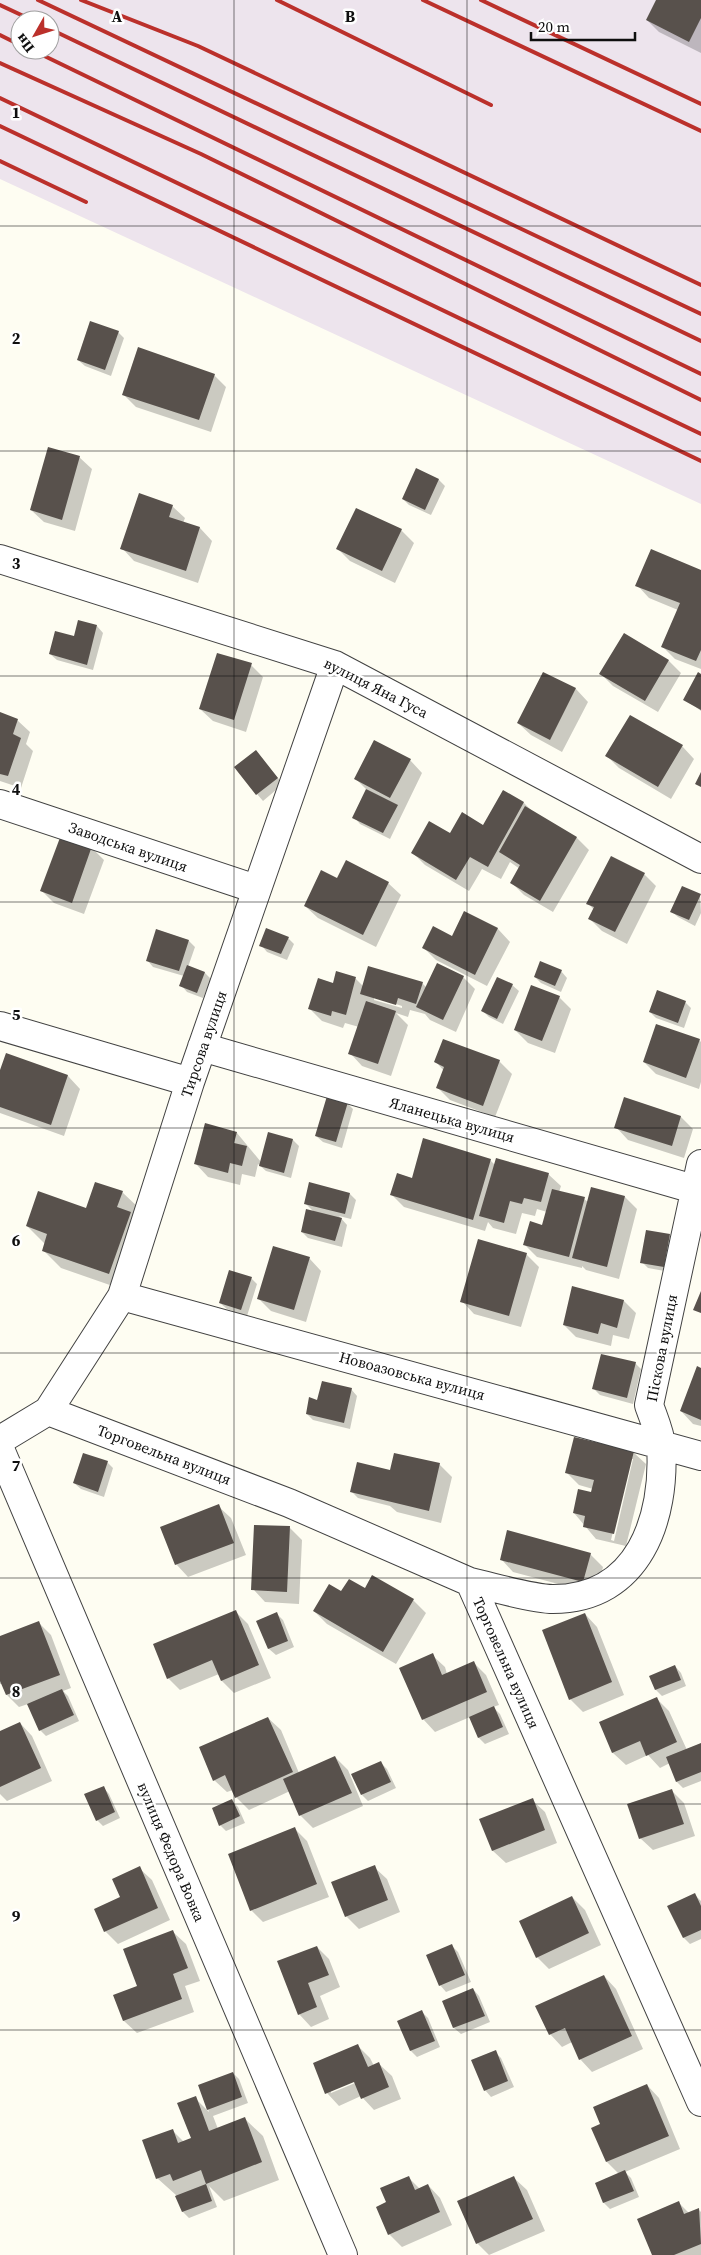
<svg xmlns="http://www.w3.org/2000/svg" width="701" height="2255" font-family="'Source Serif 4',serif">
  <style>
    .industrial { fill: #ede4ed; fill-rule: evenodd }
    .shadow { fill: #0003; fill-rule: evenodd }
    .building { fill: #58514c }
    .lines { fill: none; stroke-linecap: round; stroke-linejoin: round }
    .minor-casing { stroke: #424242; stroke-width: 30 }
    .tertiary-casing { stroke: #424242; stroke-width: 30 }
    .minor { stroke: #fff; stroke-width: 28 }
    .tertiary { stroke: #fff; stroke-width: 28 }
    .rail { stroke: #bb302b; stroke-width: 4 }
    .grid { fill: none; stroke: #0f0f0f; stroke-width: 1; stroke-opacity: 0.55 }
    .labels { text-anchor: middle; stroke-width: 5; stroke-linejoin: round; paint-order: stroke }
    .street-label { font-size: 15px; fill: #0f0f0f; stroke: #fff }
    .grid-label { font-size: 16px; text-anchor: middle; font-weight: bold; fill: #0f0f0f; stroke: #fff; stroke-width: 5; stroke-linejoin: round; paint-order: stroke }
  </style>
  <rect width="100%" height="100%" fill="#fefdf2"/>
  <path class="industrial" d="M0 0H701V504L0 179ZM20 20H50V50H20Z"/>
  <path class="shadow" d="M657 0H701V53L659 32 647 20Z
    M118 332 124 338 111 376 85 366 78 360Z
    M214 375 226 387 211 432 136 407 123 394Z
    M79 457 92 469 75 531 44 522 31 510Z
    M417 469 439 480 445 486 431 515 409 505 403 499Z
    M172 506 185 518 183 523 200 528 212 541 198 583 134 561 122 548Z
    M357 509 401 530 414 543 395 583 350 561 338 549Z
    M701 571V669L675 659 663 647 678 610 649 598 637 585Z
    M97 626 103 633 93 670 57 660 50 654Z
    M669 661 681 673 658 712 613 686 601 674Z
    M251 665 263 677 246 732 213 721 200 709Z
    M543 673 576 689 588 702 562 752 531 735 518 723Z
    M701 675V711L685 699Z
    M0 714 17 720 30 732 26 744 33 751 21 788 0 781Z
    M682 746 694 759 671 799 619 768 607 756Z
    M256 752 283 784 263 801 257 794Z
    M410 760 422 773 390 839 360 824 354 817 367 790 356 779Z
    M503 791 524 803 534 813 577 838 589 850 553 912 524 895 512 883 520 869 510 862 501 879 482 869 469 891 425 865 412 852 450 835 484 826Z
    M91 847 104 860 84 914 54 903 42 891Z
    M644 874 656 886 627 944 602 931 589 918 594 910 588 903Z
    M338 879 388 883 401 895 376 947 318 918 305 906Z
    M700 895 701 913 695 926 678 917 671 911Z
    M465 913 498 929 510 942 487 986 436 960 424 948 452 938Z
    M288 938 294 944 287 960 267 952 261 945Z
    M189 941 195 947 188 967 205 973 211 979 203 998 187 992 181 985 184 976 153 967 147 960Z
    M561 971 567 978 561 992 541 983 535 977Z
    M337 973 356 979 363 986 422 983 427 988 463 977 475 989 456 1032 430 1020 425 1014 410 1010 408 1017 396 1013 408 1025 391 1076 362 1066 350 1053 359 1027 345 1023 343 1028 322 1021 310 1009 334 984ZM374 997 402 1006V1008L374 1000Z
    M512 985 519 991 503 1024 489 1017 483 1011Z
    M559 997 571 1009 555 1053 528 1043 515 1030Z
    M685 1002 691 1008 684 1028 656 1018 650 1012Z
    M444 1040 499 1061 512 1074 495 1117 450 1100 438 1088 444 1071 436 1062Z
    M699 1040 701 1042V1082L699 1089 656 1074 644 1062Z
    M7 1055 68 1076 80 1089 64 1136 0 1113V1074Z
    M347 1103 353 1109 342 1148 323 1142 316 1136Z
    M681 1117 693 1129 684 1158 628 1140 616 1127Z
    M237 1133 261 1162 269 1133 293 1140 299 1146 291 1178 266 1171 258 1164 255 1177 242 1174 240 1185 208 1177 196 1164Z
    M490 1160 495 1165 548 1174 561 1186 559 1192 584 1199 588 1202 625 1197 637 1209 619 1279 586 1270 582 1266V1268L537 1257 524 1244 543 1226 547 1212 537 1209 535 1216 522 1213 516 1234 493 1228 488 1222 485 1231 404 1207 392 1195 412 1180Z
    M122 1192 140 1209 127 1291 61 1268 43 1250 45 1244 27 1226 87 1209Z
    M350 1194 356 1200 351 1219 339 1216 347 1225 342 1247 308 1238 302 1232 314 1212 305 1203Z
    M669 1235 676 1242 670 1272 648 1268 642 1262Z
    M526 1254 539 1267 521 1327 474 1314 462 1301Z
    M309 1258 321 1271 306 1322 271 1311 258 1298Z
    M251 1278 257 1284 247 1316 227 1309 220 1303Z
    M624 1301 636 1313 629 1339 613 1335 611 1346 576 1337 564 1325Z
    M635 1363 641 1369 633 1404 600 1395 594 1389Z
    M701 1369V1426L693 1424 681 1411Z
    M351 1389 357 1396 350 1429 313 1420 307 1414 318 1401Z
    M633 1452 646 1464 626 1546 596 1539 574 1513 592 1493 593 1489 579 1485 567 1473ZM631 1459H633L614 1541 611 1540Z
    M107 1462 113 1468 104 1497 81 1489 74 1483Z
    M439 1464 452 1477 441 1523 397 1512 390 1506 358 1498 352 1492 389 1471Z
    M218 1506 231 1518 246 1555 188 1577 176 1564Z
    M290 1528 302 1540 299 1604 265 1602 253 1589Z
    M590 1554 603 1567 596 1594 513 1572 501 1559Z
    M365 1590 413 1600 426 1613 396 1664 327 1624 314 1611 342 1593Z
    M235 1611 248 1624 271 1678 234 1693 222 1681 219 1674 180 1690 168 1678Z
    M276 1613 283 1620 294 1647 276 1655 269 1649 258 1621Z
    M585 1614 597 1627 624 1695 583 1712 570 1699Z
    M39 1623 51 1635 71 1688 63 1691 68 1696 79 1721 46 1736 40 1730 28 1704 19 1707 7 1695 2 1684H0V1637Z
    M432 1655 445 1667 447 1674 474 1663 486 1675 499 1705 493 1707 500 1714 509 1734 485 1744 479 1738 470 1717 435 1732 423 1719Z
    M675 1666 681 1673 686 1686 662 1696 656 1690 651 1676Z
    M656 1698 669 1711 687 1750 701 1745V1781L683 1788 677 1782 670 1763 660 1768 648 1755 626 1765 613 1753 600 1723Z
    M268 1718 281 1730 299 1773 335 1757 348 1770 363 1806 313 1828 300 1815 290 1791 249 1810 236 1797 233 1790 227 1792 214 1780Z
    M20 1723 32 1736 52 1781 7 1801 0 1794V1732Z
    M381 1763 387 1769 396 1788 368 1801 362 1795Z
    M103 1787 109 1794 120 1818 103 1826 97 1820Z
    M672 1791 684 1803 695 1836 653 1850 640 1838Z
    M532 1800 545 1812 557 1843 506 1863 493 1851 481 1820Z
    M232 1801 238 1807 245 1823 226 1831 220 1825Z
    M295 1829 307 1841 329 1897 263 1922 251 1910Z
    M374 1867 387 1879 400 1912 359 1929 346 1916Z
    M139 1868 152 1880 170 1920 118 1944 105 1931Z
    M695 1895 701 1901V1939L690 1944 684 1938Z
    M572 1897 585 1910 601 1945 549 1969 537 1957Z
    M173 1932 186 1944 200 1981 185 1986 194 2012 137 2033 124 2021 114 1996 139 1986Z
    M452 1946 458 1952 471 1982 446 1992 440 1985Z
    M317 1947 329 1959 340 1987 320 1996 329 2019 311 2027 299 2014Z
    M604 1976 616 1989 643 2049 592 2072 580 2059 572 2042 562 2047 550 2034Z
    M473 1989 479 1996 490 2022 461 2034 454 2028 444 2002Z
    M422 2012 428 2018 440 2047 417 2057 411 2051Z
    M358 2046 370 2058 374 2066 379 2064 392 2076 401 2099 374 2110 361 2096 339 2106 327 2093ZM359 2078 360 2081 331 2093V2090Z
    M495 2052 501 2058 514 2087 491 2097 485 2090Z
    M233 2073 239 2079 248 2103 213 2116 218 2129 245 2119 263 2136 279 2180 224 2201 209 2186 217 2207 189 2218 183 2212 176 2195 157 2178 172 2130 184 2142 192 2139 195 2098 209 2112 200 2085Z
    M647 2085 659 2098 680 2149 625 2172 631 2178 639 2197 610 2209 604 2203 596 2184 619 2174 607 2162 602 2125Z
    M408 2177 420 2189 428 2185 440 2198 452 2225 402 2247 389 2234 388 2203Z
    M514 2178 527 2190 545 2231 489 2255 477 2243Z
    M678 2202 690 2214 699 2210 701 2212V2255H653Z"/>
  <path class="building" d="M656 0H701V18L689 42 646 20Z
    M90 321 119 331 105 370 77 360Z
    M138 347 215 374 199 420 122 395Z
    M48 447 80 456 62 520 30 510Z
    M416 468 439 479 425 510 402 499Z
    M139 493 173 505 169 517 200 527 186 571 120 549Z
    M356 508 402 529 382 571 336 549Z
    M651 549 701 570V650L696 661 661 647 680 603 635 586Z
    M78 620 97 625 87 665 49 654 55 631 74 636Z
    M624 633 669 660 645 701 599 674Z
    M217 653 252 663 234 720 199 709Z
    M543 672 576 688 550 740 517 723Z
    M698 672 701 674V710L683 700Z
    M0 712 18 719 13 734 21 738 8 776 0 774Z
    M630 715 683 745 658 787 605 756Z
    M374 740 411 759 390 798 354 779Z
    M256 750 278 778 256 795 234 767Z
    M701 772V787L695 784Z
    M366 789 398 805 383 833 352 818Z
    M503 790 524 802 488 867 470 857 456 880 411 853 429 821 450 833 462 812 483 825Z
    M525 806 577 837 540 901 510 883 520 865 499 852Z
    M61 835 92 846 72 903 40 891Z
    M611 856 645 873 615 932 588 919 594 907 586 904Z
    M346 860 389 882 363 935 304 906 321 870 337 878Z
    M682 886 701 894 689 920 670 912Z
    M464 911 498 928 475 975 422 948 433 926 452 936Z
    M266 928 289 937 281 954 259 946Z
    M156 929 189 940 179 971 146 961Z
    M540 961 562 970 555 986 534 977Z
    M437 963 464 976 443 1020 416 1007Z
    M187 965 205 972 197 993 179 986Z
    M368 966 423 982 416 1004 398 998 396 1005 360 994Z
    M336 971 356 977 346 1015 332 1011 331 1016 308 1009 318 978 333 983Z
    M497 977 513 984 497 1019 481 1011Z
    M531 985 560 996 542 1041 514 1030Z
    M657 990 686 1001 678 1023 649 1012Z
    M366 1001 396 1011 378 1064 348 1054Z
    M656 1024 700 1039 686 1078 643 1062Z
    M443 1039 500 1060 483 1106 436 1088 444 1067 434 1062Z
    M6 1053 68 1075 51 1125 0 1107V1070Z
    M327 1096 348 1102 336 1142 315 1136Z
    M624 1097 681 1116 672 1146 614 1128Z
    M205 1123 237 1132 234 1143 247 1146 242 1166 230 1163 228 1173 194 1164Z
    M268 1132 293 1139 284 1173 259 1166Z
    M423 1138 491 1159 473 1220 390 1195 397 1173 412 1178Z
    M496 1158 549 1173 541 1202 524 1198 522 1204 510 1201 504 1223 479 1216Z
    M95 1182 123 1191 117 1207 131 1212 109 1274 42 1251 47 1234 26 1226 38 1191 86 1208Z
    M309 1182 350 1193 345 1214 304 1204Z
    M591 1187 625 1196 607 1267 572 1258Z
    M552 1189 585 1197 569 1257 523 1245 530 1221 542 1225Z
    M306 1209 342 1218 335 1241 301 1232Z
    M646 1230 670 1234 664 1267 640 1263Z
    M478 1239 527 1253 509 1316 460 1302Z
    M273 1246 310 1257 294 1310 257 1299Z
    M229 1270 252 1277 241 1310 219 1303Z
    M572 1286 624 1300 617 1328 601 1323 598 1334 563 1325Z
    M701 1291V1313L693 1310Z
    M601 1354 636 1362 627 1398 592 1389Z
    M697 1366 701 1368V1420L680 1411Z
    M322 1381 352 1388 344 1423 306 1414 309 1397 317 1400Z
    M574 1437 634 1451 614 1534 583 1527 585 1516 573 1513 578 1489 591 1492 594 1480 565 1473Z
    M83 1453 108 1461 98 1492 73 1483Z
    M394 1453 440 1463 429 1511 350 1492 357 1462 390 1470Z
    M219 1504 234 1543 175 1565 160 1527Z
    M254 1525 290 1526 287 1592 251 1590Z
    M507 1530 591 1553 583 1582 500 1560Z
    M372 1575 414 1599 383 1652 313 1611 329 1584 341 1591 349 1579 365 1588Z
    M236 1610 259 1665 221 1681 212 1660 167 1679 153 1644Z
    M277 1612 288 1641 268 1649 256 1621Z
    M585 1613 612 1682 569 1700 542 1630Z
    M39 1621 60 1675 6 1695 0 1681V1636Z
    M433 1653 442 1675 474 1661 487 1692 422 1720 399 1668Z
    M675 1665 681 1680 655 1690 649 1676Z
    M62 1689 74 1715 39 1731 27 1704Z
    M657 1697 677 1742 646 1756 640 1741 612 1753 599 1722Z
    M494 1706 503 1727 478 1738 469 1717Z
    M268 1717 293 1772 235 1798 225 1775 213 1781 199 1747Z
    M20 1722 41 1768 0 1787V1731Z
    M701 1743V1772L676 1782 666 1757Z
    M335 1756 352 1793 299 1816 283 1779Z
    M381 1761 391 1782 361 1795 351 1774Z
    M104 1786 115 1812 96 1821 84 1794Z
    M672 1789 684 1824 639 1839 627 1804Z
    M533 1798 545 1830 492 1851 479 1819Z
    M232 1799 240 1816 219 1826 212 1808Z
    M295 1827 317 1884 250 1911 228 1854Z
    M375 1865 388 1900 345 1917 331 1882Z
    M140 1866 158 1908 104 1932 94 1909 120 1897 112 1879Z
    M695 1893 701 1906V1930L683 1938 667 1906Z
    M572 1896 589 1933 536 1958 519 1921Z
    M173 1930 188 1968 173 1974 182 1999 123 2021 113 1995 137 1986 123 1949Z
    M452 1944 465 1975 439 1986 426 1955Z
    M317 1946 329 1975 308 1983 317 2007 298 2015 277 1961Z
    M604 1975 632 2036 579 2060 565 2028 549 2035 535 2006Z
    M473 1988 485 2016 453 2028 442 2001Z
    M422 2010 435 2041 410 2051 397 2021Z
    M358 2044 368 2067 379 2062 389 2087 361 2099 354 2082 325 2094 313 2063Z
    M496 2050 508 2081 484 2091 471 2060Z
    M233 2072 242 2097 207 2110 198 2085Z
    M647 2084 669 2136 606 2162 591 2128 600 2124 593 2107Z
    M196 2096 209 2131 245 2117 262 2162 206 2184 201 2170 173 2181 170 2174 156 2179 142 2140 173 2129 178 2143 191 2138 177 2103Z
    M625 2170 634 2191 603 2203 595 2183Z
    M409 2176 415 2190 428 2184 440 2212 388 2235 376 2207 386 2202 380 2188Z
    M514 2176 533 2219 476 2244 457 2201Z
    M206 2184 212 2201 182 2212 175 2196Z
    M679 2201 684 2214 699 2208 701 2244 674 2255H652L637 2219Z"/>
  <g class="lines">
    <defs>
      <path id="minor" d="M0 559 335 665 701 859
        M0 804 256 889
        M0 1026 190 1082
        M202 1047 701 1191
        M122 1296 701 1456
        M48 1411 122 1296 190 1082 335 665
        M0 1440 48 1411 289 1503 470 1582 701 2102
        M470 1582C493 1587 532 1599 553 1599 639 1599 666 1518 661 1445 660 1432 653 1417 649 1405L701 1164"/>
      <path id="tertiary" d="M0 1449 343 2255"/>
    </defs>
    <use href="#minor" class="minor-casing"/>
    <use href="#tertiary" class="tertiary-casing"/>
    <use href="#minor" class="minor"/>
    <use href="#tertiary" class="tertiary"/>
    <path class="rail" d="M38 0 701 314
      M81 0 198 46 701 285
      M277 0 491 105
      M423 0 701 131
      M481 0 701 104
      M0 5 32 20
      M50 29 701 341
      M0 35 20 45
      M32 50 701 374
      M0 63 201 154 701 400
      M0 98 701 434
      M0 126 701 461
      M0 161 86 202"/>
  </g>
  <path class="grid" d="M234 0V2255M467 0V2255M0 226H701M0 451H701M0 676H701M0 902H701M0 1128H701M0 1353H701M0 1578H701M0 1804H701M0 2030H701"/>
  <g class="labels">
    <g class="street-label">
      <text transform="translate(376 688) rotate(27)" y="5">вулиця Яна Гуса</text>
      <text transform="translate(128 847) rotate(19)" y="5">Заводська вулиця</text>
      <text transform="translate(204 1044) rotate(-71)" y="5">Тирсова вулиця</text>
      <text transform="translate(452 1120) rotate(16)" y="5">Яланецька вулиця</text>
      <text transform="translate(662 1348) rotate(-79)" y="5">Піскова вулиця</text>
      <text transform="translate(412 1376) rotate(15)" y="5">Новоазовська вулиця</text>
      <text transform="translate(164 1455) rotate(21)" y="5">Торговельна вулиця</text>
      <text transform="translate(506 1663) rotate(66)" y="5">Торговельна вулиця</text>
      <text transform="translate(171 1852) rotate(67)" y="5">вулиця Федора Вовка</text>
    </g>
  </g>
  <g class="grid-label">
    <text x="117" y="22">A</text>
    <text x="350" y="22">B</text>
    <text x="16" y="118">1</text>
    <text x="16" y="344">2</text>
    <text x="16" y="569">3</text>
    <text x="16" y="795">4</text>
    <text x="16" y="1020">5</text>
    <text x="16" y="1246">6</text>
    <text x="16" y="1471">7</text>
    <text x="16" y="1697">8</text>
    <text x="16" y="1922">9</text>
  </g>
  <g transform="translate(35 35) rotate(231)"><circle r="24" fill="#ffffff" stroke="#9f9f9f"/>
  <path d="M0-4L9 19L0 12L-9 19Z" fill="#bb302b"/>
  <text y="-8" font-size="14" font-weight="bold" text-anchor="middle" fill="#0f0f0f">Пн</text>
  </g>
  <path d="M531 32v8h104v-8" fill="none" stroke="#0f0f0f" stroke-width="2.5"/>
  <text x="538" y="32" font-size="15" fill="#0f0f0f" stroke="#ffffff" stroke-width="4" paint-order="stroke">20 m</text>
</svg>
